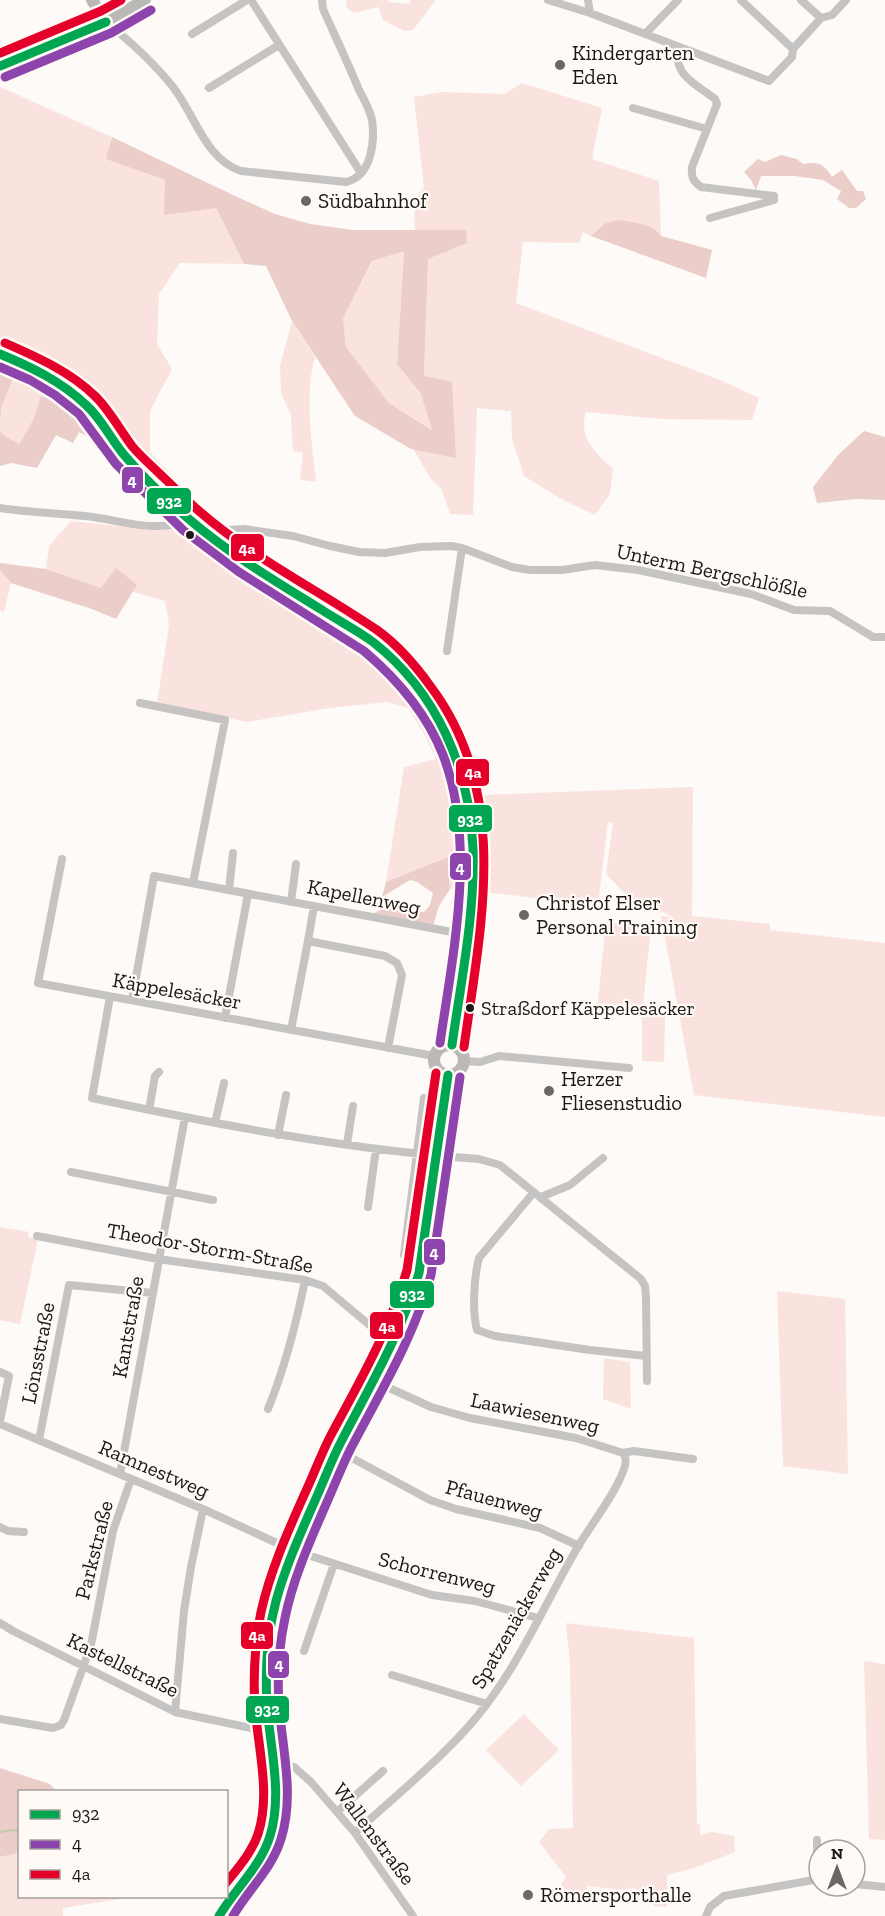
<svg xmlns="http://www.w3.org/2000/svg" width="885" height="1916" font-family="'Zilla Slab',serif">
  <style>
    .green { fill: #fae3df }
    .forest { fill: #ebcdca; fill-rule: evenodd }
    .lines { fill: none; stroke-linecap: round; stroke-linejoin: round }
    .stream { stroke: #c2caad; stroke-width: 2 }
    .street { stroke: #c6c4c2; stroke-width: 8 }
    .secondary { stroke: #bbb9b7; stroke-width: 12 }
    .bus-1-casing { stroke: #fffaf5; stroke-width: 14 }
    .bus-2-casing { stroke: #fffaf5; stroke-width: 14 }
    .bus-3-casing { stroke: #fffaf5; stroke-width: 14 }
    .bus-1 { stroke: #00a651; stroke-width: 9 }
    .bus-2 { stroke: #8e44ad; stroke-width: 9 }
    .bus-3 { stroke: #e4002b; stroke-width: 9 }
    .poi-dot { fill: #6a6764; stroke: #fffaf5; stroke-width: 2 }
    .bus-dot { fill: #1b1815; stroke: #fffaf5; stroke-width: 2 }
    .labels { text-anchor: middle; stroke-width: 4.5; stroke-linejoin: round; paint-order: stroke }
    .bus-label { font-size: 20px; fill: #1b1815; stroke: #fffaf5; text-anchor: start }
    .poi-label { font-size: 21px; fill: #1b1815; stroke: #fffaf5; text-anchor: start }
    .street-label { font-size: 21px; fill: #1b1815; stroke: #fffaf5 }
    .line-badge { stroke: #fffaf5; stroke-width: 2 }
    .badge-label { font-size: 16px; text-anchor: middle; font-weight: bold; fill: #fff }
  </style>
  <rect width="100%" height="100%" fill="#fdfaf7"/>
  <path class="green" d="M346 0H388L389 2 409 4 411 0H436L413 30 405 31 383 20 378 7 354 13 347 8Z
    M522 83 602 108 592 159 659 181 661 236 604 224 591 236 583 232 579 243 523 242 516 303 720 380 759 398 752 420 661 419 586 412C578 438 595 452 613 469L610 494 595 515 563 500 524 476 512 439 511 411 477 408 473 515 450 514 442 490 431 479 413 449 456 457 424 376 428 259 467 242 465 230H415L414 201 424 187 414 97 442 92 504 94Z
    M0 87 112 137 107 159 165 180 216 208 244 264 180 263 159 294 157 344 172 369 150 411V452L168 471 167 482 164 486 127 444 110 447 81 413 44 397H40C38 415 28 429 19 444L5 436 0 431 1 408 14 376 0 371Z
    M404 250 397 364 421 394 433 430 389 403 346 347 343 319 373 260Z
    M292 321 315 357C304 396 312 442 316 482L300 480 303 453 293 451 291 415 281 393 280 366Z
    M71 521 148 529 179 528C190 549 217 550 236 563 281 593 330 618 373 652 453 716 472 793 466 891L450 889 448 857 386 882 404 767 436 759 423 732 408 708 387 702 330 708 247 722 157 703 169 625 165 601 133 592 136 585 101 588 46 569 49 546Z
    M0 570 11 583 4 612 0 611Z
    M467 747 482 795 693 787 692 916 770 924V930L885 943V1117L694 1095 661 916 673 917 660 911 645 908 641 901 630 899 606 874 613 823 608 822 598 905 484 892 487 862 482 893H479C482 843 480 796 463 749Z
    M606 922 651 927 642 1015 597 1011Z
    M642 1017H665L664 1062 642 1061Z
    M0 1227 29 1232 28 1237 38 1239 20 1324 0 1320Z
    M777 1291 845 1299 848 1474 783 1466Z
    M604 1358 630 1362 631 1409 603 1399Z
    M566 1623 694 1638 697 1823 700 1826V1835L712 1832 734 1836 735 1852 691 1869 667 1875V1907L655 1906 633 1887 624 1890 587 1886V1899L581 1903 561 1885 566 1877 539 1842 549 1829 573 1828 570 1665Z
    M864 1661 885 1664V1840L869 1839Z
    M524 1714 559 1750 521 1786 486 1750Z
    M19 1853 20 1896 133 1897 63 1908V1916H0V1857Z"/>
  <path class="forest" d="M112 137 235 196 275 214 310 224 353 230H466L467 243 428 259 424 376 452 382 456 458 411 449 355 416 292 321 266 266 244 264 216 208 164 215 165 180 106 159ZM404 251 397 364 421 394 432 430 389 403 346 347 343 319 372 261Z
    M781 155 797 159 803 164C817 161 825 164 832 177L842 170 857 191H863L866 199 856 208H849L837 199 841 191 823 180 795 176H761L756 190 751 180 744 172 758 159 765 162Z
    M617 220C631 222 653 223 661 236L712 250 706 278 591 236 604 224Z
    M0 371 14 376 1 408 0 429Z
    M46 387H50L81 413 110 447 79 432 73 443 56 435 37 468 11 463 0 466V431L5 436 19 444C28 429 38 414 40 397H44Z
    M864 431 885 437V500L857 499 817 503 813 487 838 455Z
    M0 563 46 569 101 588 116 568 137 585 116 619 92 609 11 583 0 570Z
    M448 857 450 889 439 906 433 926 371 915 384 908 424 912 430 905 433 893 417 882 410 880 382 897 386 882Z
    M0 1768 50 1784 56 1791 20 1792 19 1853 0 1857Z"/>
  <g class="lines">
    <path class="stream" d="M0 1832 14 1830 20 1832"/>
    <path class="street" d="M251 0 361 173
      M548 0 590 13 769 81 792 57 793 49 821 18 832 15 846 0
      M588 0 590 13
      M741 0 793 49
      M801 0 821 18
      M106 22C131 42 153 62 173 87 195 115 205 159 241 171L346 182C372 176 375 141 372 120 370 110 364 99 359 90 348 63 335 36 323 9L322 0
      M192 34 247 0
      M645 34 678 0
      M679 48C672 75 696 84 715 99L717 104 692 167C691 177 693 181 701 187L774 196V200L710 218
      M209 88 279 45
      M633 108 707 129
      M0 508C31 513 62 513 93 517 127 522 156 533 190 520
      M212 539 227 530 244 529 293 536 330 546 359 552 385 553 420 547 451 546 462 548 512 567 530 570H562L595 565 638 570 751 594 794 610 830 611 873 637H885
      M447 651 462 548
      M140 703 225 720 193 883
      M62 859 38 983 434 1056
      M229 890 233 853
      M291 902 296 864
      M308 941 314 906
      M110 997 92 1098C220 1125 349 1150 479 1159L500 1165 641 1279 645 1286 646 1298 647 1381
      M132 1000 154 876 468 935
      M225 1018 248 894
      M291 1030 308 941 385 956 397 963 402 975 388 1048
      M464 1061 480 1062 499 1056 629 1068
      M149 1110 155 1076 159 1072
      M215 1123 224 1083
      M278 1135 286 1095
      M347 1144 353 1106
      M71 1172 213 1200
      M534 1192 479 1258C474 1276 472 1312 477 1330L495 1336 590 1350 646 1356
      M541 1197 570 1185 603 1158
      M368 1207 376 1149
      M37 1236 158 1259 305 1280 323 1286 392 1344
      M404 1255 424 1098
      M0 1372 9 1376 0 1421
      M374 1381 431 1407 470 1418 576 1438 623 1453 634 1451 693 1459
      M268 1409C285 1367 296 1325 305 1280
      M0 1424 203 1509 292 1550 432 1595 475 1601 538 1618
      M39 1440 69 1285 153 1293
      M337 1450 430 1500 456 1509 540 1528 579 1546
      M120 1474 185 1117
      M0 1527 8 1531 24 1532
      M0 1623 13 1631 175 1712 270 1732
      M304 1651 334 1564
      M392 1675 487 1704
      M175 1712 184 1611 191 1567 203 1509
      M0 1719 53 1728 61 1725 64 1720 91 1645 113 1531 131 1479
      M273 1761 281 1762 294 1767 311 1782 355 1833 413 1916
      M338 1811 383 1771
      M355 1833C393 1798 434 1765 468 1727 516 1674 543 1606 579 1545 593 1522 618 1490 625 1466 626 1460 626 1458 623 1453
      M817 1840V1879
      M855 1884 885 1887
      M706 1916 710 1907 724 1896 819 1879"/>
    <path class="secondary" d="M92 0 106 22
      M0 66 106 22 145 0
      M0 354 35 369 62 385 88 406 125 456 190 520 245 562 371 641 390 657 413 682 430 705 454 749 465 785 473 849 470 917 452 1045
      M434 1060a15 15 0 1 1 30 0a15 15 0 1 1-30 0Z
      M219 1916C233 1889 261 1866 270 1836 282 1798 270 1744 267 1705 265 1671 267 1635 276 1602 287 1565 301 1531 317 1496 325 1478 332 1459 341 1442 370 1388 404 1333 419 1273L448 1075"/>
    <defs>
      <path id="bus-1" d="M0 66 106 22
        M0 354C31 367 61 381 86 405 102 419 111 440 125 456 143 477 169 502 190 520 231 555 277 582 322 610 339 621 357 630 373 642 437 692 470 769 473 849 475 915 461 981 452 1045
        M219 1916C235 1889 261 1866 270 1836 283 1794 270 1748 267 1705 265 1671 267 1635 276 1601 286 1565 302 1530 317 1496 325 1478 332 1459 341 1442 370 1386 401 1334 419 1273L448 1075"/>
      <path id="bus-2" d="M5 77 111 33 151 10
        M0 367 30 380 55 395 79 414 116 464 183 530 239 572 364 651C397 679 427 714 443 755 477 843 453 953 440 1043
        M233 1916C248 1890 272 1869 281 1839 295 1795 282 1748 279 1704 277 1675 279 1646 285 1618 293 1578 311 1539 327 1502 335 1484 342 1466 351 1448 381 1391 414 1337 431 1275L460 1077"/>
      <path id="bus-3" d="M0 53 101 11 121 0
        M5 343C37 357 71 372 96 397 110 411 120 430 132 446 141 457 152 466 162 476 174 487 186 500 199 511 253 558 318 590 377 630 398 645 416 666 431 687 511 794 481 925 464 1047
        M226 1883C238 1868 252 1852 258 1834 271 1794 258 1748 255 1707 253 1676 255 1643 261 1612 270 1571 288 1531 305 1493 314 1474 321 1454 331 1435 360 1381 390 1329 407 1270L436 1073"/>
    </defs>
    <use href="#bus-1" class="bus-1-casing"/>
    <use href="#bus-2" class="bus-2-casing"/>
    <use href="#bus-3" class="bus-3-casing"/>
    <use href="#bus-1" class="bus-1"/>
    <use href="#bus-2" class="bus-2"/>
    <use href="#bus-3" class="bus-3"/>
  </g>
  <g class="poi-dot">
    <circle cx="560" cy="65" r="6"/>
    <circle cx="306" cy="201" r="6"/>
    <circle cx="524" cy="915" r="6"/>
    <circle cx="549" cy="1091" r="6"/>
    <circle cx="528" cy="1895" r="6"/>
  </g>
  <g class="bus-dot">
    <circle cx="190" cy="535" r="5"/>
    <circle cx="470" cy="1008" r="5"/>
  </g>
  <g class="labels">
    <g class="bus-label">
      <text x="481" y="1015">Straßdorf Käppelesäcker</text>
    </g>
    <g class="poi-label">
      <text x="572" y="60">Kindergarten<tspan x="572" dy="24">Eden</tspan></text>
      <text x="318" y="208">Südbahnhof</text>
      <text x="536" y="910">Christof Elser<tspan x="536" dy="24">Personal Training</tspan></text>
      <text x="561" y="1086">Herzer<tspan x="561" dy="24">Fliesenstudio</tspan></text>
      <text x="540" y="1902">Römersporthalle</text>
    </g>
    <g class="street-label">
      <text transform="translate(712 571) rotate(12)" y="7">Unterm Bergschlößle</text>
      <text transform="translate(364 897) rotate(11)" y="7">Kapellenweg</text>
      <text transform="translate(177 991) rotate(10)" y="7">Käppelesäcker</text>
      <text transform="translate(210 1248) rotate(10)" y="7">Theodor-Storm-Straße</text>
      <text transform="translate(128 1327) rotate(-80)" y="7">Kantstraße</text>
      <text transform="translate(38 1353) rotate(-79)" y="7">Lönsstraße</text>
      <text transform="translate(535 1413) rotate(12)" y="7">Laawiesenweg</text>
      <text transform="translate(154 1469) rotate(23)" y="7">Ramnestweg</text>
      <text transform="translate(494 1499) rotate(15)" y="7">Pfauenweg</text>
      <text transform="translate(94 1550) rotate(-76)" y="7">Parkstraße</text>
      <text transform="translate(437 1573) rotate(14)" y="7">Schorrenweg</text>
      <text transform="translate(516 1618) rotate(-60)" y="7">Spatzenäckerweg</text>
      <text transform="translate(123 1665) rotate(26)" y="7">Kastellstraße</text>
      <text transform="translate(374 1834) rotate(53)" y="7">Wallenstraße</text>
    </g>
  </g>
  <g class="line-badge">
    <rect x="121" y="466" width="23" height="28" rx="6" fill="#8e44ad"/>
    <rect x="146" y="487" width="46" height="28" rx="6" fill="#00a651"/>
    <rect x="230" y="533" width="35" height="29" rx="6" fill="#e4002b"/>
    <rect x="455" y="758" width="35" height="29" rx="6" fill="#e4002b"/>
    <rect x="448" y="804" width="45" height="29" rx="6" fill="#00a651"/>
    <rect x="449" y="852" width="23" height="29" rx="6" fill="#8e44ad"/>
    <rect x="423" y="1238" width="23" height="28" rx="6" fill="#8e44ad"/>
    <rect x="389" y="1280" width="46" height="29" rx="6" fill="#00a651"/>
    <rect x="369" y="1311" width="35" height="29" rx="6" fill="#e4002b"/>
    <rect x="240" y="1621" width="34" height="29" rx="6" fill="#e4002b"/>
    <rect x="267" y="1650" width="23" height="29" rx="6" fill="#8e44ad"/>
    <rect x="245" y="1695" width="45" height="29" rx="6" fill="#00a651"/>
  </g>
  <g class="badge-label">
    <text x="132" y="486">4</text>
    <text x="169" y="507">932</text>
    <text x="247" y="554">4a</text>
    <text x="473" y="778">4a</text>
    <text x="470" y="825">932</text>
    <text x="460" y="873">4</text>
    <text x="434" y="1258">4</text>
    <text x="412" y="1300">932</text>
    <text x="387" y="1332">4a</text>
    <text x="257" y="1641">4a</text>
    <text x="279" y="1670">4</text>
    <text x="267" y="1715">932</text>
  </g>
  <rect x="18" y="1790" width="210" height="108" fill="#fffaf5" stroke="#a4a09b" stroke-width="1.5"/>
  <rect x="30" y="1810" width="30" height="9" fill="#00a651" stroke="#a4a09b" stroke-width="1.5"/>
  <text x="72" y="1820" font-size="18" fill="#1b1815">932</text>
  <rect x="30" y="1840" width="30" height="9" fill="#8e44ad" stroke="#a4a09b" stroke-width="1.5"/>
  <text x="72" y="1850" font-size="18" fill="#1b1815">4</text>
  <rect x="30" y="1870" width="30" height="9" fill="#e4002b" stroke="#a4a09b" stroke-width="1.5"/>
  <text x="72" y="1880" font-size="18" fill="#1b1815">4a</text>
  <g transform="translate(837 1868)"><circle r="28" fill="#fffaf5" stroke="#a4a09b" stroke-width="1.5"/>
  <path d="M0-4.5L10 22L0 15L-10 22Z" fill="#6a6764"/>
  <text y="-9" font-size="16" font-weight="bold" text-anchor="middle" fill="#1b1815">N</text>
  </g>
</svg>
